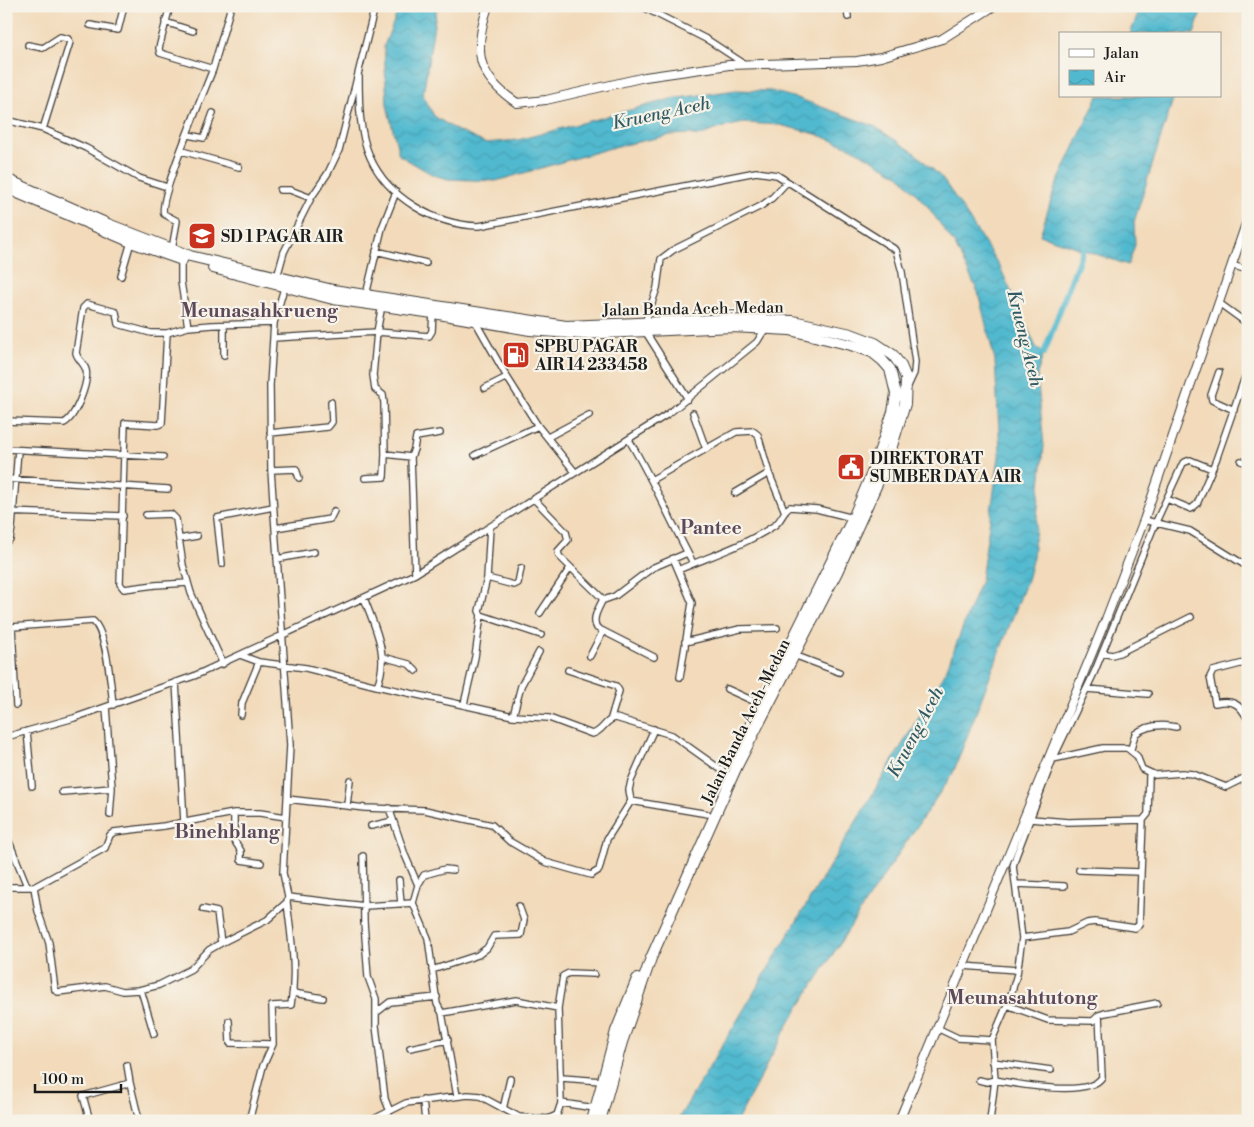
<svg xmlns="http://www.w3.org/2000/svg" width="1254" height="1127" font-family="'Libre Bodoni',serif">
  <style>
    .water { fill: url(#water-waves); stroke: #366a76 }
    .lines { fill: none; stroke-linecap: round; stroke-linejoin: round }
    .canal { stroke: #51b9cf; stroke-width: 6 }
    .street-casing { stroke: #3c3834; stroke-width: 8 }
    .secondary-casing { stroke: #3c3834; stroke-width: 10 }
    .highway-casing { stroke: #3c3834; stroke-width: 12 }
    .street { stroke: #fff; stroke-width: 5.5 }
    .secondary { stroke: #fff; stroke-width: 8 }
    .highway { stroke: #fff; stroke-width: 10 }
    .labels { text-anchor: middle; stroke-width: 4.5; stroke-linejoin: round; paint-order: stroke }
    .poi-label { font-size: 16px; font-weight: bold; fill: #1c1c1c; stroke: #f7f3e8; text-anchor: start }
    .street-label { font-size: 16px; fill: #1c1c1c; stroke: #f7f3e8 }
    .water-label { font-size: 18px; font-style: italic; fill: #315b64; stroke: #f7f3e8 }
    .quarter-label { font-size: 19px; font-weight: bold; fill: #5d495a; stroke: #f7f3e8 }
  </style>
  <defs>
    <pattern id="water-waves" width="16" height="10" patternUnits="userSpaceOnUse" patternTransform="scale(1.25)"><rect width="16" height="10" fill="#51b9cf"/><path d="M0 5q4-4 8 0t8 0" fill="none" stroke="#469eb1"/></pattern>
  </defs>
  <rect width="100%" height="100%" fill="#f7f3e8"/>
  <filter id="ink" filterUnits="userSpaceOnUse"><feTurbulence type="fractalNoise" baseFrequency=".02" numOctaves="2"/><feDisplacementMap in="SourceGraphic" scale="10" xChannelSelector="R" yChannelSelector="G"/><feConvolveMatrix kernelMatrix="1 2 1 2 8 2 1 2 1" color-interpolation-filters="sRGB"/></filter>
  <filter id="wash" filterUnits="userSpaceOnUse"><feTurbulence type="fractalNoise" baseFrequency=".0096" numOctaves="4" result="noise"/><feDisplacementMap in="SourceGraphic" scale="20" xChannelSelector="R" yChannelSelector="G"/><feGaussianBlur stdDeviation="1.12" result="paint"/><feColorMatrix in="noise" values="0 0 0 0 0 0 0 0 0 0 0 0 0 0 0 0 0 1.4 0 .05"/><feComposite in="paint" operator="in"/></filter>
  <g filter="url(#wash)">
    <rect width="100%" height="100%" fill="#f2daba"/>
    <path class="water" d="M400 6H437L423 95 434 116 456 130 485 143 518 140 671 99 736 90 771 91 800 99 874 126 915 153 941 177 953 194 1000 267 1036 347 1044 353 1037 374 1044 446 1033 557 1027 580 953 773 868 899 789 1023 737 1121H677L945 673 981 580 1000 450 995 361 978 292 955 245 928 207 900 176 852 148 816 134 780 125 744 123 724 127 698 136 689 134 671 135 614 147 496 181 448 179 433 175 399 155 387 105 384 46Z
      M1141 6H1203L1194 34H1130Z
      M1098 96H1174L1134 222 1135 245 1128 265 1040 235 1055 188Z"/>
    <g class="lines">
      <path class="canal" d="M1044 353 1083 249"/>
    </g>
  </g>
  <g filter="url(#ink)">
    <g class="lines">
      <defs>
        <path id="street" d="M170 6 159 48 160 53 213 69 231 6
          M641 6 708 40 743 63
          M847 6 848 17
          M6 19 9 6
          M165 22 193 31
          M90 25 118 30 124 6
          M28 45 43 48 60 37 68 39 70 42 43 129
          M359 77C359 103 359 132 370 157 388 198 435 225 479 226L756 172 777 175 896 250 902 272 915 362 914 373 908 386
          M6 120 43 129 86 148 139 178 167 187
          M188 135 204 138 213 113
          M182 151 239 167
          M280 190H290L311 198
          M172 249 177 221 164 214C157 201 205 90 213 69
          M376 251 426 263
          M181 259V282L188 327
          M1231 265 1248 270
          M121 276 131 242
          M277 277 284 252 311 198 328 173 339 150 375 6
          M284 288 274 323 270 385 271 470 290 745 283 873 288 897 365 906 413 903 418 885 424 875 445 869 453 870
          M366 295 382 228 396 192
          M1219 303 1248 324
          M475 321 507 377 538 426 575 472
          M224 325V355
          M167 333 162 423 158 425 125 423 120 584 124 589 155 585 188 583
          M273 338 377 332 382 305
          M1219 372 1211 395 1212 400 1234 410
          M485 388 507 377
          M688 399 645 331V323L657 288 661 259 673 250 761 206 772 198 787 182
          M693 413 706 449
          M6 421 64 423C75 418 89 383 86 370 84 363 78 360 76 353L83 308 87 304 116 312 118 324 151 333H167L188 327 212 325 274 323
          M270 433 328 427 332 422 331 402
          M548 437 589 415
          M629 440C653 480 671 522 693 563
          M6 449 163 457
          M475 455 538 426
          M411 457 414 449 416 437 440 433
          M1241 461 1248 463
          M271 470 296 469 299 478
          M365 478 384 477 385 454
          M6 479 168 489
          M653 479 736 432 753 431 758 435 769 473 785 512
          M735 493 769 473
          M533 498 566 532 568 540 558 551 559 556 604 600 615 596 652 568 687 553
          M1167 499 1191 509 1197 504 1216 460 1246 374
          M6 512 123 516
          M146 515 171 514 176 519 183 565 191 593 223 664
          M1144 520 1190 531 1248 567
          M275 528 330 519 334 511
          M179 539 197 536
          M6 542 10 539 12 528 18 450
          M673 558 692 603 680 677
          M277 559 314 552
          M222 564 217 518 273 507
          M678 570C710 556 746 545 775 525 782 520 783 511 790 507L817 509 853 518
          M415 574 411 457 385 454 384 403 383 395 375 389 373 375 377 332 429 336 432 331 433 313
          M487 578 514 585 518 583 521 568
          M364 598C375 628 390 655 377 686
          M603 599C599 608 591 619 597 628L654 657
          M540 613 570 568
          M481 615 541 635
          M685 642 740 629 777 628
          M1102 653 1112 655 1119 653 1191 617
          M240 655 259 662 306 668 377 686 513 716 549 718 592 734C603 732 605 719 616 718L672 735 727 774
          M794 655 839 672
          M590 656 603 631
          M383 657 409 664 416 671
          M1248 662 1213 671 1210 677 1215 703C1232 699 1240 703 1248 720
          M568 670 616 686 619 691 611 718
          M176 682 184 822
          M727 689 760 704
          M1087 689 1148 694
          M464 704 475 657 481 615 479 611 487 578 490 527
          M16 705 12 627 93 621C107 633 111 686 113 705
          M106 707 112 788 110 815
          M241 715 242 703 259 662
          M513 716 521 686 539 652
          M27 731 32 786
          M6 737 74 718 194 676 415 574 668 414 757 342 765 329
          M1131 749 1135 734C1147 725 1161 724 1176 727
          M1053 759 1103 748H1127L1137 756 1142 769 1155 775 1182 773 1193 774 1226 787 1248 776
          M62 792 112 788
          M287 799 365 808 425 810 492 825 509 841 545 862 591 875 599 870 607 839 631 801 629 790 631 781 654 729
          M631 801 708 814
          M347 805 350 780
          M389 808 405 855 418 885
          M234 813V840L241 851V860L261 863
          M1143 820 1148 814 1149 776
          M371 826 393 821
          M6 834 27 886
          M363 856 364 922 368 977 376 999V1026L385 1099 389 1109
          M1079 870 1140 872
          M399 880 401 904
          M1016 884 1064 886
          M6 887H34L105 848 110 835 114 832 164 826 234 813H260L286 817
          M34 887 38 911 49 943 55 990 58 992 105 986 123 991 139 990 159 985 191 969 209 950 221 943 267 920 287 902 288 897
          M413 903 428 938 437 1004 442 1013 516 1000 558 1008
          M203 909 217 912 221 943
          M1022 938 1068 932 1087 923 1095 922 1135 928 1139 925 1143 820 1068 822 1031 819
          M963 966 1017 970
          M432 970 478 955 487 948 494 936 521 935 524 920 519 906
          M141 990 154 1034
          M293 993 323 998
          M1007 1005 1048 1020 1093 1021 1099 1015 1105 1013 1157 1003
          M376 1013 390 1002 437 997
          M442 1013 457 1096
          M229 1021 230 1043 273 1044
          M937 1028 958 1038 992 1040
          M410 1048 448 1040
          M993 1062 1051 1070
          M127 1065 130 1083
          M562 1078 601 1081
          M979 1080 987 1082 995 1080C1016 1084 1090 1098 1102 1077L1099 1015
          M423 1100 425 1121
          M561 1103 558 1008 563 976 569 973 594 974
          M503 1109 510 1079
          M90 1121 83 1096 130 1083 139 1120
          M249 1121 263 1066 273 1044 272 1006 291 1005C297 970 291 937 287 902
          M370 1121 406 1103 468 1095 480 1096 519 1117 548 1119 557 1115 561 1103 595 1108
          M990 1121 995 1080 992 1040 1010 998 1017 974 1022 938 1013 866 1016 856 1053 759 1094 673 1155 524 1183 463 1190 460 1212 469"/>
        <path id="secondary" d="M488 6C473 51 476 76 517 103L546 100 645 77 729 65 857 61 881 57 942 39 994 6
          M899 1121 1106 619 1144 520 1248 218"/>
        <path id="highway" d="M6 179 108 224 190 256 333 290 566 326 732 319 793 321 851 334 875 343 893 355 901 366 906 378 905 404 887 462 837 572 737 766 651 958 622 1042 600 1121
          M6 188 131 242 182 260
          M213 268 333 299 433 313 530 330 583 334 732 327 790 330 851 345 872 352 882 360 890 369 896 394 893 412 872 473 853 518 732 762
          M592 1121 616 1031 637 979"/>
      </defs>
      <use href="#street" class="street-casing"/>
      <use href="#secondary" class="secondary-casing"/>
      <use href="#highway" class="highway-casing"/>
      <use href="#street" class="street"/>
      <use href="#secondary" class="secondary"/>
      <use href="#highway" class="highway"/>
    </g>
  </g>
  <defs>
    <symbol id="school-square" viewBox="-11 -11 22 22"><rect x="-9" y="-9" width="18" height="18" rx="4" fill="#c8321e" stroke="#f7f3e8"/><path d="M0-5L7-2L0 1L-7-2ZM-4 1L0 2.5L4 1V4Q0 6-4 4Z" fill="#fff"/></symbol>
    <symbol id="fuel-square" viewBox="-11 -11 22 22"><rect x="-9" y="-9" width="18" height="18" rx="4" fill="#c8321e" stroke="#f7f3e8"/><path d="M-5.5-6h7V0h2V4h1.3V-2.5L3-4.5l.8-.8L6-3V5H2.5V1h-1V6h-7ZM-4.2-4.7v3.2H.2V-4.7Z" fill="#fff"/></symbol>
    <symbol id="civic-square" viewBox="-11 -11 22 22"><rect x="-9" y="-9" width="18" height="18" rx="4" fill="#c8321e" stroke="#f7f3e8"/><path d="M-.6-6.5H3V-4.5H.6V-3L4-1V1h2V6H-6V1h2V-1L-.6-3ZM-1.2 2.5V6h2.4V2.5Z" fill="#fff"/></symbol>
  </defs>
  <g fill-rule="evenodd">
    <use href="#school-square" x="186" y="220" width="32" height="32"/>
    <use href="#fuel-square" x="500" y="339" width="32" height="32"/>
    <use href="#civic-square" x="835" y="451" width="32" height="32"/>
  </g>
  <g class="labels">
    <g class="poi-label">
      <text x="221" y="242">SD 1 PAGAR AIR</text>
      <text x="535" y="352">SPBU PAGAR<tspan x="535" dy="18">AIR 14 233458</tspan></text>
      <text x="870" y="464">DIREKTORAT<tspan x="870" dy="18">SUMBER DAYA AIR</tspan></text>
    </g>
    <g class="street-label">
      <text transform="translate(693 308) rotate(-1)" y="6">Jalan Banda Aceh-Medan</text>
      <text transform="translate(745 721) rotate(-64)" y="6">Jalan Banda Aceh-Medan</text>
    </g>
    <g class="water-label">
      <text transform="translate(661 113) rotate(-12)" y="6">Krueng Aceh</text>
      <text transform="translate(1025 338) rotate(76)" y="6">Krueng Aceh</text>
      <text transform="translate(915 732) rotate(-62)" y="6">Krueng Aceh</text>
    </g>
    <g class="quarter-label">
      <text x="259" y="317">Meunasahkrueng</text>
      <text x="711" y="534">Pantee</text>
      <text x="227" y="838">Binehblang</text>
      <text x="1022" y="1004">Meunasahtutong</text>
    </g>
  </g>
  <rect width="1254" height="1127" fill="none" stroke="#f7f3e8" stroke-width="25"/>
  <rect x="1059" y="32" width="162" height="65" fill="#f7f3e8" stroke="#9f9d96"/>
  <rect x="1069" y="49" width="25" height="8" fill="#ffffff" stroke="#9f9d96"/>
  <text x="1104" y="58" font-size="15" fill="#1c1c1c">Jalan</text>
  <rect x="1069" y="70" width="25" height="15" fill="url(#water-waves)" stroke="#9f9d96"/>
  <text x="1104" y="82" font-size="15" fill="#1c1c1c">Air</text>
  <path d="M35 1084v8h86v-8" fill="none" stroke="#1c1c1c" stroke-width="2.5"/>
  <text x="42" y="1084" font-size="15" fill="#1c1c1c" stroke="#f7f3e8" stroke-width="4" paint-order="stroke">100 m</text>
</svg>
